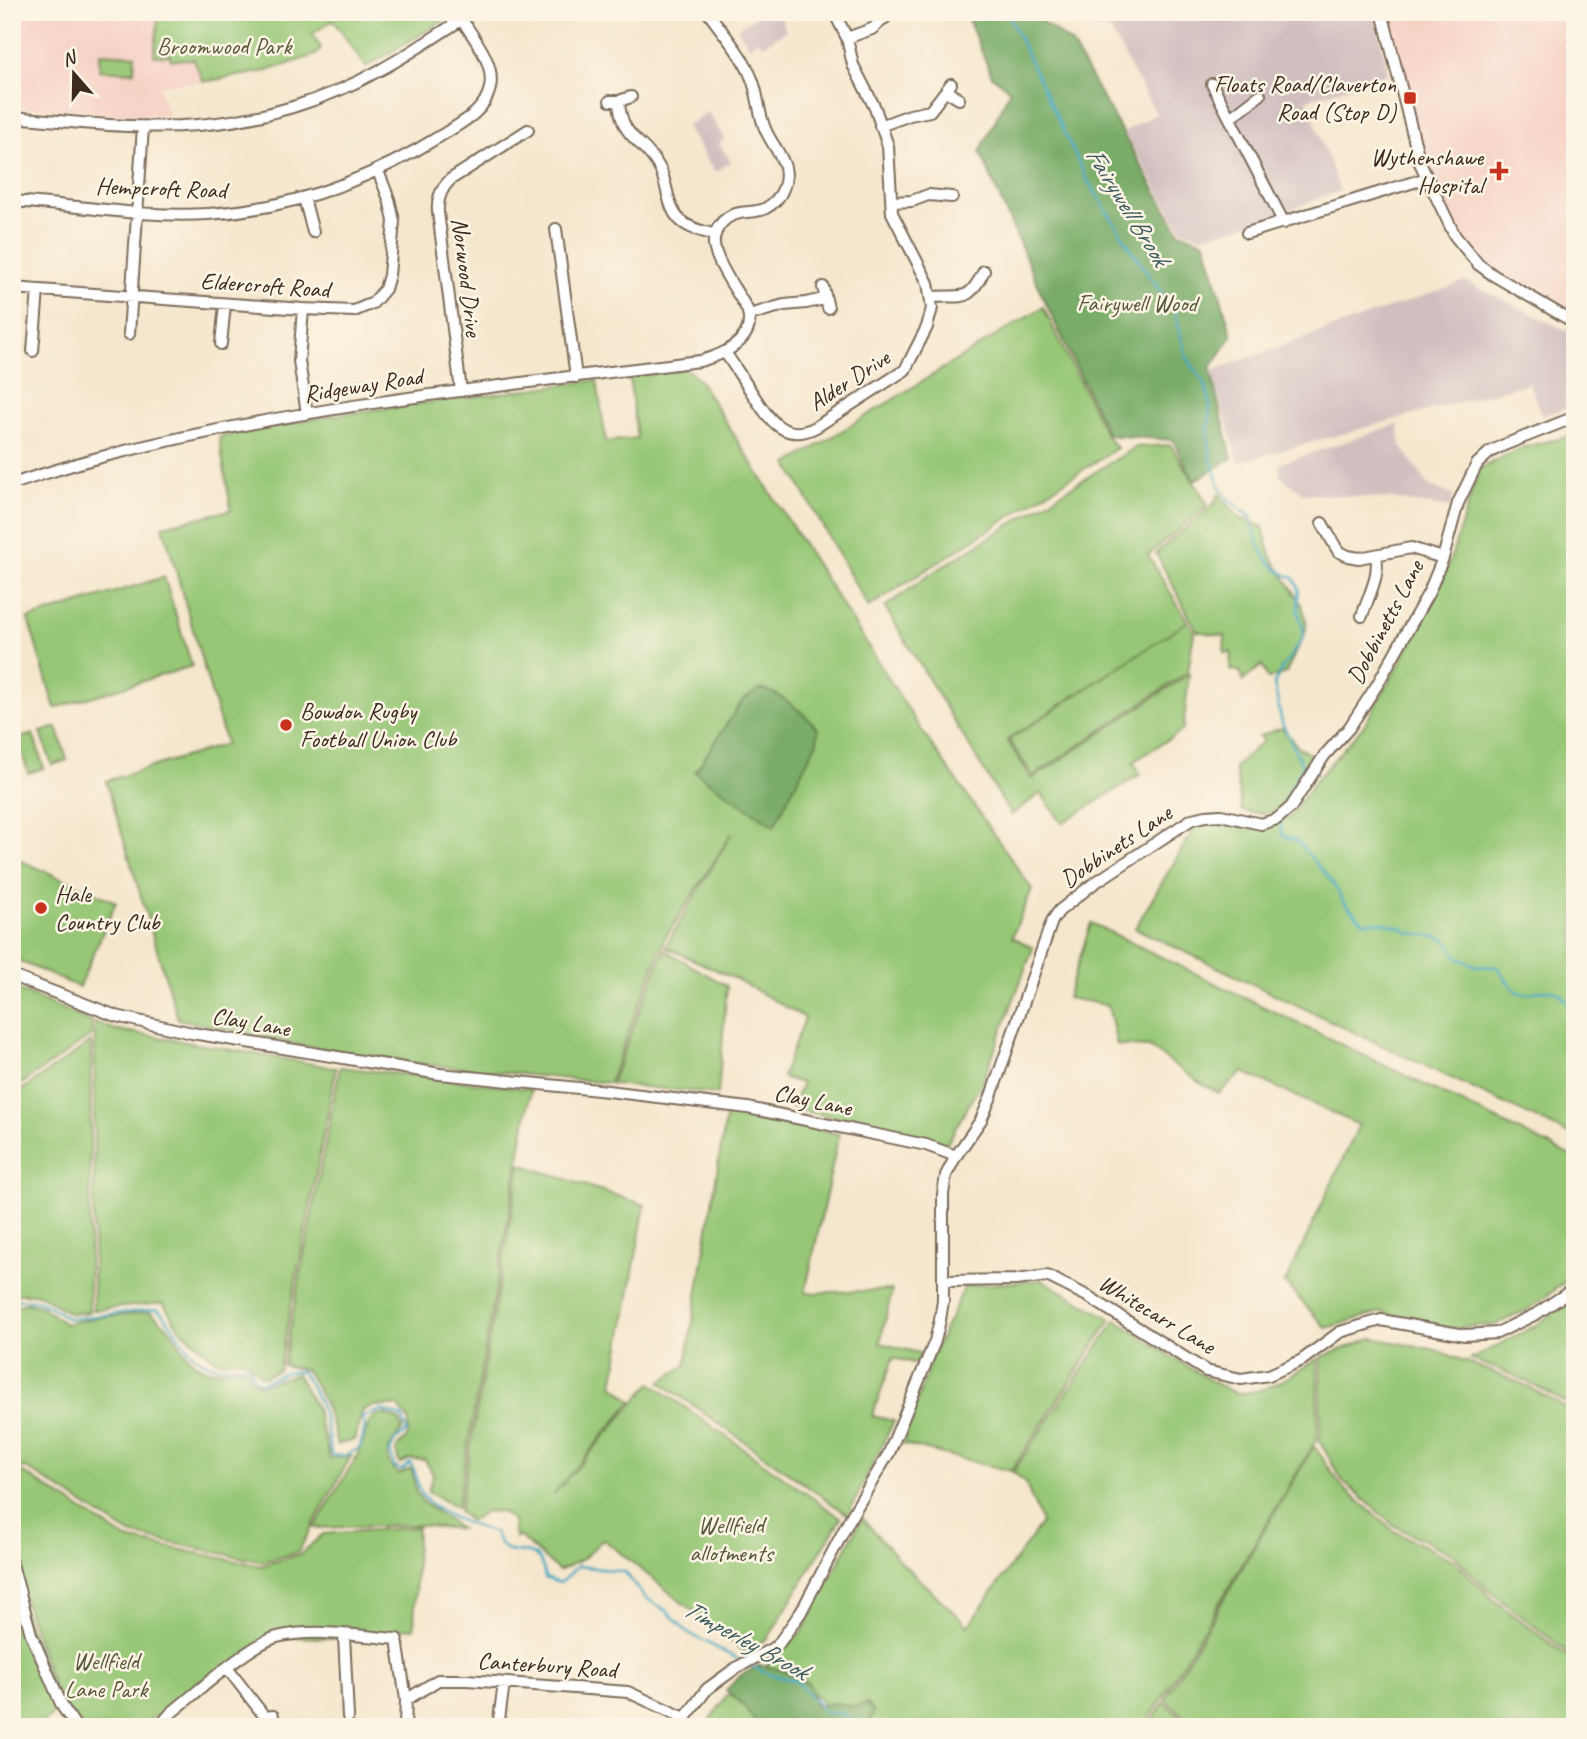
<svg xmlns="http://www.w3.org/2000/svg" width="1587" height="1739" font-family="Caveat,sans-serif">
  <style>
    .built { fill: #f6d2c5 }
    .industrial { fill: #d1bfbf }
    .green { fill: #97c776; stroke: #69784a; stroke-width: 2 }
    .forest { fill: #79ac67; stroke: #5a6b42; stroke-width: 2 }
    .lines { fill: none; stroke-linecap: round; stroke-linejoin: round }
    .stream { stroke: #42a8c2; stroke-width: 2.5 }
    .minor-casing { stroke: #7c6c5b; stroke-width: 14 }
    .minor { stroke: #fff; stroke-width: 10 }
    .poi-dot { fill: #c8321e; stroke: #fcf5e5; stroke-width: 2.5 }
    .labels { text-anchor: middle; stroke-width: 5; stroke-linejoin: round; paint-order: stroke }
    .park-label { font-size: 24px; fill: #575938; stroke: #fcf5e5 }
    .poi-label { font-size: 24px; fill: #3b2a1e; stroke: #fcf5e5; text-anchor: end }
    .street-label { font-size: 24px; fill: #3b2a1e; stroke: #fcf5e5 }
    .water-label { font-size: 26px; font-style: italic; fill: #3e5c60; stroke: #fcf5e5 }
  </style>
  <rect width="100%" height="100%" fill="#fcf5e5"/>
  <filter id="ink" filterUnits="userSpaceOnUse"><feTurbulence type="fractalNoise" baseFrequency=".0143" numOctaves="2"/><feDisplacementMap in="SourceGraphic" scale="14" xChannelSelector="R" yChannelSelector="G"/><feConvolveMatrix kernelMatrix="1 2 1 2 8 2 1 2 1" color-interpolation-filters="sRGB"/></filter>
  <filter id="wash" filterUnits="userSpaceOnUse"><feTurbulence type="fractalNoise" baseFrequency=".00686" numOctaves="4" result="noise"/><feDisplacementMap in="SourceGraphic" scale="28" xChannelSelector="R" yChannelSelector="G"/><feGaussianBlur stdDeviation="1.57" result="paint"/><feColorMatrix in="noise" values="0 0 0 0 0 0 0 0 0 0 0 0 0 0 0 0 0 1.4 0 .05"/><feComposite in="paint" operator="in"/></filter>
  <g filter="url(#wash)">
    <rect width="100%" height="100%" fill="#f5e7cd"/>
    <path class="built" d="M23 12H173L203 82 159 85 160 91 169 115H121L12 107V43L22 42Z
      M1382 12H1575V323L1493 275 1455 236 1420 163Z"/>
    <path class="industrial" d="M763 12H779L786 31 762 46 758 40 749 46 737 28Z
      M1038 12H1375L1388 74 1307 100 1340 191 1255 222 1201 237 1181 229 1124 132 1156 114 1110 30 1047 22Z
      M708 112 725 139 719 144 731 162 715 172 686 126Z
      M1465 281 1575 335V405L1542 416 1529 383 1239 462 1211 371Z
      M1398 424 1401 446 1430 487 1454 495 1450 508 1390 499 1303 493 1280 476 1279 464Z"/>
    <path class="green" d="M159 12H446L443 21 366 67 333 20 312 34 321 48 316 55 267 71 203 82 194 59 171 60 170 55 154 56Z
      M100 53 135 55 134 72 99 70Z
      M1043 307 1107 437 1117 448 868 607 788 464Z
      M686 369 699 380 920 728 1032 889 1012 937 1033 948 984 1078 947 1143 792 1108 802 1083 782 1077 805 1018 736 979 665 947 732 833 665 938 609 1083 411 1063 294 1044 178 1019 106 781 226 744 163 526 231 510 219 437 329 416 597 380 606 442 637 438 629 376Z
      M1575 435V1137L1135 928 1198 822 1256 828 1290 817 1314 782 1365 724 1417 633 1450 561 1479 469 1521 448Z
      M1171 445 1208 505 1148 555 1194 632 1188 672 1033 776 1009 740 1187 622 1007 740 1032 779 1189 674 1183 730 1133 762 1141 774 1062 823 1041 793 1011 815 885 607 929 575 1136 447Z
      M1219 494 1240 519 1246 520 1263 527C1266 538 1268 550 1273 559 1283 579 1313 609 1305 633 1300 647 1291 659 1286 673L1268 679 1262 665 1243 681 1240 671 1230 670 1231 652 1224 653 1225 636 1197 631 1156 553 1213 505Z
      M164 577 192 666 55 708 28 619Z
      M57 727 67 760 52 765 41 732Z
      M1282 728 1298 747 1314 757C1302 776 1290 811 1264 813 1257 814 1249 812 1242 811L1235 767 1264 740 1259 736Z
      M33 734 44 768 28 773 18 739Z
      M12 857 116 902 79 987 12 958Z
      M1091 923 1575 1158V1274L1531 1308 1495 1325 1445 1328 1381 1312 1326 1328 1285 1283 1359 1125 1243 1072 1219 1093 1200 1083 1149 1047 1117 1045 1108 1005 1067 998Z
      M664 950 727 986 718 1094 611 1084Z
      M12 987 92 1022 91 1036 12 1090Z
      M95 1022 112 1029 336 1068 279 1370 263 1377C242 1359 247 1357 217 1361L179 1328 163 1303 93 1310Z
      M91 1042 89 1312 71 1314 38 1294H16L12 1299V1097Z
      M340 1067 531 1089 457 1508 428 1492 433 1474 425 1460 410 1459 399 1464 396 1449 408 1436 409 1421 397 1406H374L363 1410 354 1440 337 1445C331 1416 322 1395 306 1370L283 1365Z
      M727 1110 839 1134 805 1293 892 1290 880 1343 920 1353 918 1364 893 1358 872 1416 894 1421 848 1515 660 1382 686 1365Z
      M520 1164 645 1205 613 1385 632 1401 553 1495 651 1383 841 1518 768 1638 744 1652 603 1539 583 1559 559 1571 519 1536 515 1539 513 1521 501 1511 486 1512 470 1521 459 1512Z
      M1042 1280 1111 1319 1011 1471 903 1444 932 1357 965 1286Z
      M1575 1298V1407L1518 1377 1471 1359 1535 1326Z
      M27 1303 42 1307 65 1324 92 1318 150 1312C157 1318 165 1324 171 1331 183 1347 187 1364 209 1370 223 1373 234 1365 247 1369L250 1379 260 1385 297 1374 315 1406 330 1458 351 1456 298 1552 263 1562 130 1534 28 1469 12 1466V1311L16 1306Z
      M1116 1320C1136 1333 1222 1392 1238 1393 1268 1394 1295 1373 1318 1358L1317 1439 1145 1727H857L858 1719 828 1709 796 1677 763 1668 802 1632 862 1518 900 1561 968 1626 1042 1523 1025 1482 1013 1472Z
      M1372 1338 1436 1350 1518 1382 1575 1412V1658L1487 1589 1452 1554 1393 1525 1342 1480 1320 1442 1321 1357Z
      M385 1414 399 1420 403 1428C392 1444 377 1458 399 1474L412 1468 416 1492 423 1502 460 1529 415 1525 314 1528 357 1456 370 1420 377 1415Z
      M1314 1446 1343 1488 1394 1531 1453 1560 1494 1600 1575 1662V1727H1197L1165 1699Z
      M12 1471 24 1473 127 1539 261 1566 301 1554 323 1534 417 1527 414 1629 397 1628V1639L275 1637 166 1715H156L140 1727H76L56 1694 12 1564Z
      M12 1580 59 1708 40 1727H12Z
      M729 1693 736 1695 759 1727H705Z
      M1164 1702 1193 1727H1149Z"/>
    <path class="forest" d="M965 12H1036L1038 19 1071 43 1179 232 1205 242 1232 336 1210 369 1232 458 1194 481 1173 440 1108 435 1042 295 980 152 1010 90 992 76Z
      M760 689C778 691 807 715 818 729L817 742 774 826 695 772 742 701Z
      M760 1665 782 1670 809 1684 815 1706 837 1703 856 1707 867 1703 874 1712 868 1724C856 1727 842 1729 830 1725L827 1727H760L742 1704 726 1690 741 1675Z"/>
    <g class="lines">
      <path class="stream" d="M1007 12 1086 178 1142 266 1175 312 1186 356 1206 386 1210 405 1208 435 1211 460 1220 488 1229 500 1251 517C1256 544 1266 569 1294 578L1299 589 1298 611 1304 632 1302 640 1282 668 1274 684 1282 723 1303 766 1284 800 1282 810
        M1280 820 1282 835 1298 842 1333 883 1344 903 1364 922H1380L1401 927 1409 933 1439 937 1446 940 1458 958 1477 966 1497 967C1503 974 1509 988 1518 992 1526 996 1532 992 1540 991 1561 986 1568 1002 1575 1018
        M12 1304 15 1300C43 1298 47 1305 69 1319L157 1309C178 1326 183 1356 211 1365 226 1370 233 1362 250 1368L253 1377 260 1383 287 1372 301 1371C311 1385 319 1400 324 1416 328 1429 327 1442 332 1455L344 1456 360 1448 365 1426 362 1417 382 1410 402 1417 407 1431 396 1440 390 1451 394 1467 402 1470 410 1463C418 1473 415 1478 419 1489 427 1512 474 1526 495 1533 507 1567 526 1541 540 1561 543 1565 544 1573 545 1578L560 1583 578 1566 625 1572 644 1597 667 1611 687 1632 741 1661
        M750 1665 768 1674 796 1681 826 1713H841L856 1722 854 1727"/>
    </g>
  </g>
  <g filter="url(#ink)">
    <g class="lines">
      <defs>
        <path id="minor" d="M562 12H563
          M1382 12 1420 163 1455 236 1478 264 1493 275 1575 323
          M847 38 872 29 892 12
          M1212 84 1284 223
          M946 91 959 99
          M610 101H619L631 97
          M619 101C621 141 645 139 660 169 668 185 667 208 680 220 689 229 703 231 715 235
          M12 117C74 122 136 130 198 125 261 120 325 101 380 70 408 55 434 37 461 20
          M1230 118 1260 95
          M880 126 910 115 930 111 951 84
          M304 198 313 232
          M12 201C77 205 143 218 208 214 293 209 371 179 442 135 461 123 485 112 490 88 496 61 470 34 457 12
          M891 202 912 201 928 195 952 197
          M556 229 576 377
          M1247 233 1427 178
          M823 287 828 308
          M12 288 303 309 354 311 373 303 385 289 389 275 394 221 389 199 378 171
          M931 297C963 294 967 305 984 271
          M303 309 299 361 307 414
          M749 315 784 305 806 303 824 299
          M129 334 143 127
          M221 344 225 304
          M33 351 38 290
          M725 352C734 366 743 379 752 393 768 417 783 444 816 427L905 370 927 327 932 308 928 283 892 213 888 146 875 108 853 65 847 38 834 12
          M461 391 438 212C437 198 441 188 451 179L528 130
          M12 484C44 474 76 463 109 455 302 405 503 386 700 361 724 355 758 339 747 309 737 291 722 272 716 253 709 235 721 216 740 213 748 211 757 213 766 208 773 204 780 197 783 189 793 165 775 151 766 131 758 114 759 96 752 79 743 55 723 34 708 12
          M1322 523 1338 551 1348 556 1359 558 1411 548 1443 558
          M1362 616C1369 594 1380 577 1376 555
          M12 976 116 1016 192 1033 440 1074 608 1091 748 1108 926 1145 956 1156
          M943 1281 1016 1280 1047 1276 1089 1297 1206 1371 1241 1379 1269 1375 1302 1360 1340 1332 1381 1320 1465 1335 1497 1333 1536 1314 1575 1288
          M12 1564 31 1634 62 1706 76 1727
          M344 1635 348 1717
          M228 1669 265 1717 273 1716
          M406 1700 438 1680H467L628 1692 685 1718
          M162 1727 164 1721 171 1713C195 1694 250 1644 277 1637 315 1628 359 1636 397 1639L406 1700 405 1724 407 1727
          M498 1727 504 1683
          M683 1727 685 1718 707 1689 736 1668 777 1646 801 1612 852 1515 889 1453 935 1341 940 1320 943 1301V1194L946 1175 956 1156 981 1120 990 1099 1052 921 1059 911 1093 884 1192 819 1206 816 1221 815 1261 824 1277 819 1291 807 1324 756 1349 728 1377 685 1429 592 1443 558 1458 503 1477 464 1490 452 1504 445 1575 417"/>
      </defs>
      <use href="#minor" class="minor-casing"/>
      <use href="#minor" class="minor"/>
    </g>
  </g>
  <g class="poi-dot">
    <rect x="1403" y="91" width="14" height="14" rx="3.5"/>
    <path d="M1495.5 160.5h7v7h7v7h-7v7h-7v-7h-7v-7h7z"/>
    <circle cx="286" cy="725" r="7"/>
    <circle cx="41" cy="908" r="7"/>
  </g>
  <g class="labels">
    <g class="park-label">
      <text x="224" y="54">Broomwood Park</text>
      <text x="1137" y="311">Fairywell Wood</text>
      <text x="731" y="1533">Wellfield<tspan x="731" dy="28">allotments</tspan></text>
      <text x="106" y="1669">Wellfield<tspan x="106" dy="28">Lane Park</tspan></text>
    </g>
    <g class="poi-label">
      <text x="1396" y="92">Floats Road/Claverton<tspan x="1396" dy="28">Road (Stop D)</tspan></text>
      <text x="1483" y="165">Wythenshawe<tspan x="1483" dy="28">Hospital</tspan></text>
      <text x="300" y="719" text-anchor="start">Bowdon Rugby<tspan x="300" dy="28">Football Union Club</tspan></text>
      <text x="55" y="902" text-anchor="start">Hale<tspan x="55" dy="28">Country Club</tspan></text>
    </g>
    <g class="street-label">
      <text transform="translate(161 188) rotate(2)" y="8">Hempcroft Road</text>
      <text transform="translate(467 277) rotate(83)" y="8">Norwood Drive</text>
      <text transform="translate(265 285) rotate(4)" y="8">Eldercroft Road</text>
      <text transform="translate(849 380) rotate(-33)" y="8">Alder Drive</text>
      <text transform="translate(363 385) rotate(-9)" y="8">Ridgeway Road</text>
      <text transform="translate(1385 622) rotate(-62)" y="8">Dobbinetts Lane</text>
      <text transform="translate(1116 846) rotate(-34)" y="8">Dobbinets Lane</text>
      <text transform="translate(251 1022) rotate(10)" y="8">Clay Lane</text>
      <text transform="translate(813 1100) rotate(12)" y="8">Clay Lane</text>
      <text transform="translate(1157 1314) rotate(31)" y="8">Whitecarr Lane</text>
      <text transform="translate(547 1665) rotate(4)" y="8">Canterbury Road</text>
    </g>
    <g class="water-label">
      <text transform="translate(1128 206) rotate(58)" y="9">Fairywell Brook</text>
      <text transform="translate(746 1639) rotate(29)" y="9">Timperley Brook</text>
    </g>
  </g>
  <rect width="1587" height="1739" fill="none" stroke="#fcf5e5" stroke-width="42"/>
  <g transform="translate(74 74) rotate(340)" stroke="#fcf5e5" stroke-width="5" paint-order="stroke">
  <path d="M0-5L12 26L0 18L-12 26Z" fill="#3b2a1e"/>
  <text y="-10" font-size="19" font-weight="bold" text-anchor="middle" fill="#3b2a1e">N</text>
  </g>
</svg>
